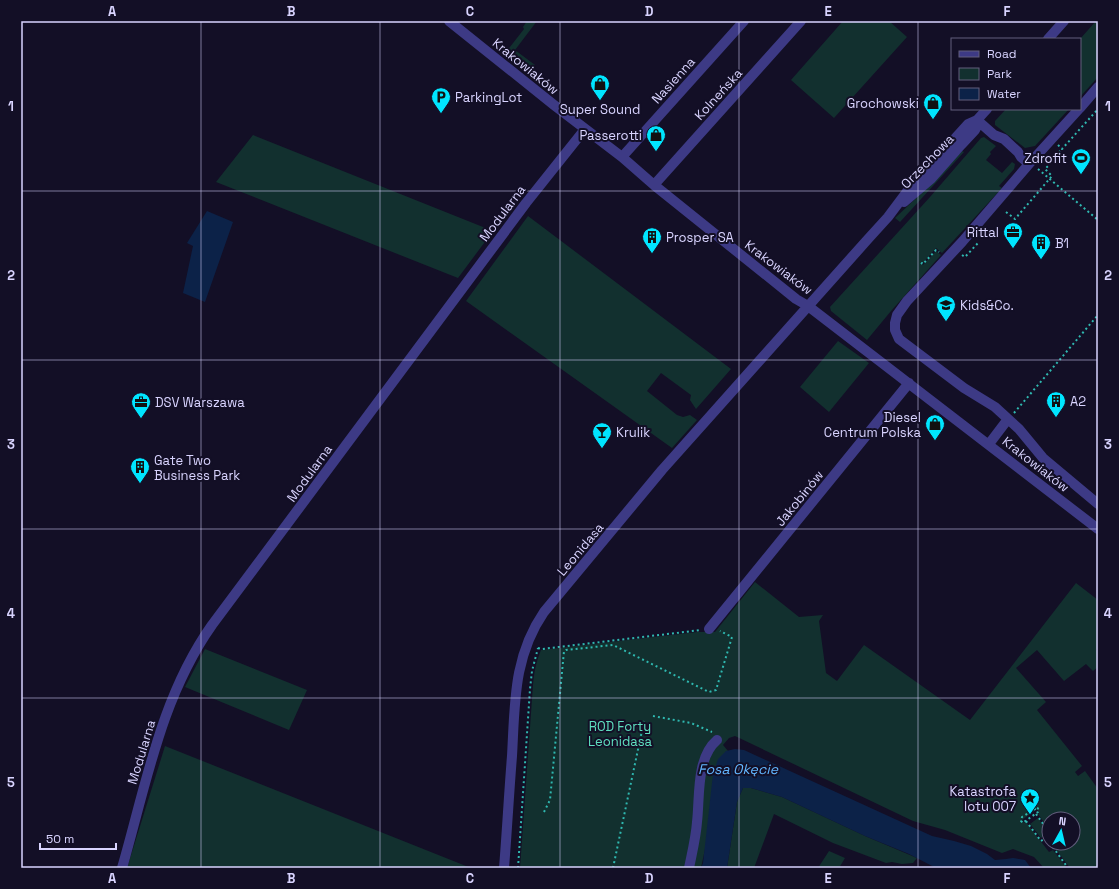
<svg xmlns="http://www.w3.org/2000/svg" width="1119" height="889" font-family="'Space Grotesk',sans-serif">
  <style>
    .green { fill: #12302f }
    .water { fill: #0c2248 }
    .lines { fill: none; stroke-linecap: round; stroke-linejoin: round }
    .path { stroke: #2fb8b0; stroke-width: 2; stroke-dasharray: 2 3; stroke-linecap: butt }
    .minor { stroke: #3d3a85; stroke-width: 10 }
    .grid { fill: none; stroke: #d9d4ff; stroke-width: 1; stroke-opacity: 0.55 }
    .labels { text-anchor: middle; stroke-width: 4; stroke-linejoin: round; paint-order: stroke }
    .street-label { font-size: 13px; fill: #d9d4ff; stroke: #130f26 }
    .poi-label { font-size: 13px; fill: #d9d4ff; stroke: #130f26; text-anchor: start }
    .park-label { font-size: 13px; fill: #5fe0c0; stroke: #130f26 }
    .water-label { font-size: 14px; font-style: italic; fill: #62b6ff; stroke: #130f26 }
    .neatline { fill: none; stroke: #d9d4ff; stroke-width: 1.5 }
    .grid-label { font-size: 13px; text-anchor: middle; font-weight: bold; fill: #d9d4ff }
  </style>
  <rect width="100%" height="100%" fill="#130f26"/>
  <path class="green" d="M527 21H537L515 50 535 65 530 71 506 52 524 29 523 27Z
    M843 21H889L907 37 834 118 791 80Z
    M1096 21H1098V77L1080 97V39Z
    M1006 109H1069L1035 146 1025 148 995 125V121Z
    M253 135 493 231 458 278 216 182Z
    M984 137 996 146 990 152 991 154 986 160 1002 173 1012 162 1015 164 1014 169 999 186 1002 188 942 253 936 248 923 263 921 262 920 263 923 265 936 251 941 255 891 311 867 340 831 311 830 307 930 197 981 138Z
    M962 151 964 152 900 222 895 218 928 187Z
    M528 216 731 369 696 409 690 400 691 395 661 373 647 391 677 415 683 417 690 415 697 420 672 448 466 301Z
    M838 341 869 363 829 412 800 387Z
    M755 582 799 617 823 615 819 621 826 673 837 681 864 645 970 720 1076 583 1098 600V648L1096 650 1098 652V667L1093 671 1086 664 1064 681 1037 650 1016 668 1046 702 1037 710 1082 766 1075 772 1078 776 1085 771 1098 789V868H1070L1055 848 1059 845 1058 843H1073V819H1049V830L1048 828 1038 814 1039 813 1037 809 1022 820 1024 823 1026 822 1049 852 1053 850 1067 868H1044L1034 857 1013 849 1002 853 945 830 913 821 735 736 729 738 723 745 728 751H726L701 868H520L533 685C534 673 536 662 541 650L697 632H715Z
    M205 649 307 690 289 730 185 687Z
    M165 746 471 868H127Z
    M743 788H751L782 797 865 836 917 858 913 863 902 864 892 862 886 863 833 843 774 814 754 868H727L737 802Z
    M1038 818 1048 832 1041 838 1030 824Z
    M829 851 845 858 839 868H818Z"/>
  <path class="water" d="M207 211 233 222 205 302 183 293 193 246 187 243Z
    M735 749 744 750 932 836 954 841 971 846 987 854 995 860 1006 859 1013 858 1025 860 1031 868H936L909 854 865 836 782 797 751 788H743L737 802 727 868H701L703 863 713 774 718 759 726 751Z"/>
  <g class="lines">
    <path class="path" d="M1058 145 1062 149 1098 109
      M1038 169 1098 220
      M1006 212 1015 219 1052 176 1045 169 1049 165V163L1062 149
      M962 255 965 257 978 243
      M921 264 922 263 923 264 936 250 939 252
      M1014 413 1098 315
      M538 648 542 649 701 630
      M653 716 691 723 712 732
      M1037 808 1039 809 1038 812 1024 822 1023 823 1021 821 1022 817Z
      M544 812 550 800 564 651 566 650 613 645 709 692 716 690 732 637 720 631
      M1036 814 1049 832
      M1026 821 1041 841 1049 836
      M1050 843 1068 868
      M518 868 530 689 532 671 538 648
      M613 868 644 721"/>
    <path class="minor" d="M449 21 554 105 622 157 654 185 796 299 808 306 1098 529
      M1048 39 1064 21
      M1080 108 1098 87
      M977 120 994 135 1004 139 1018 152 1021 157 1029 164 962 242 907 301 897 315 895 323V330L899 339 964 388 995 407 1019 429 1043 458 1098 504
      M622 157 744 21
      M1029 164 1079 109
      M654 185 801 21
      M904 202 931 179 961 145 975 130 977 126V120
      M989 444 1008 419
      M709 629 909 383
      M122 868C146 785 161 697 212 625L526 203 585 129
      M504 868C507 831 509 793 512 756 515 704 513 657 544 612L662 470 868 239 888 217 909 189 968 124 977 120 987 109
      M689 868C692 853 696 837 697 822 700 796 696 758 717 740"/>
  </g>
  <path class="grid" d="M201 21V868M380 21V868M560 21V868M739 21V868M918 21V868M21 191H1098M21 360H1098M21 529H1098M21 698H1098"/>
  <defs>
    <symbol id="shop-pin" viewBox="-11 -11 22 30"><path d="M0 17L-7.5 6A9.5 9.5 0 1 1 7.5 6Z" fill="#00e5ff" stroke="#130f26"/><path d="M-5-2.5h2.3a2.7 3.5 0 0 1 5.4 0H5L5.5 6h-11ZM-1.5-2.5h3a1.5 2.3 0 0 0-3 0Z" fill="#111"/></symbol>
    <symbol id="parking-pin" viewBox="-11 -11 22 30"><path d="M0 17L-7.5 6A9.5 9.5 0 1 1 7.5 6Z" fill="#00e5ff" stroke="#130f26"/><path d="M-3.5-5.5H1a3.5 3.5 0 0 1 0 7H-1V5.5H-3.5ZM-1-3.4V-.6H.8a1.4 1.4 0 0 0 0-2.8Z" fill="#111"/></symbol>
    <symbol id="stadium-pin" viewBox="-11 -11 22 30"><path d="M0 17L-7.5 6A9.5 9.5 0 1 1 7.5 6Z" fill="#00e5ff" stroke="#130f26"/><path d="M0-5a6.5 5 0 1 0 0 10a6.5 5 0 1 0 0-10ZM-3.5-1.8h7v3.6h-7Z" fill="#111"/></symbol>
    <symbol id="office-pin" viewBox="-11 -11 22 30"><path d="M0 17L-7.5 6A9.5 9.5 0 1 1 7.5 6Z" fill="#00e5ff" stroke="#130f26"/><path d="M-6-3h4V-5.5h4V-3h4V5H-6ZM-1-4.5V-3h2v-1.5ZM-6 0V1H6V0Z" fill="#111"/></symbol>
    <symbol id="building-pin" viewBox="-11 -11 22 30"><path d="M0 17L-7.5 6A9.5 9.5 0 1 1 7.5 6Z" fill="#00e5ff" stroke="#130f26"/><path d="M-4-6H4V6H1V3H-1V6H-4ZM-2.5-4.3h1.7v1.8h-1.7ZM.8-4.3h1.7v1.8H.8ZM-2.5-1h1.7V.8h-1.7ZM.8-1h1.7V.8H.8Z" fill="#111"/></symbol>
    <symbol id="school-pin" viewBox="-11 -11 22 30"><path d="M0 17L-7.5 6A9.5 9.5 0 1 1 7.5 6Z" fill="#00e5ff" stroke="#130f26"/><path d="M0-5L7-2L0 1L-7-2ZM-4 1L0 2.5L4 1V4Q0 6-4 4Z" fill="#111"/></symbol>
    <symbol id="bar-pin" viewBox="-11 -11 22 30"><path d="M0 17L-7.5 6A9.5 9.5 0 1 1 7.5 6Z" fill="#00e5ff" stroke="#130f26"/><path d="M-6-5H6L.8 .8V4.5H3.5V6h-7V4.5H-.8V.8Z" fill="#111"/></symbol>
    <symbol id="sight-pin" viewBox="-11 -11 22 30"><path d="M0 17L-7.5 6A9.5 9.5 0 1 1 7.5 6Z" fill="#00e5ff" stroke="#130f26"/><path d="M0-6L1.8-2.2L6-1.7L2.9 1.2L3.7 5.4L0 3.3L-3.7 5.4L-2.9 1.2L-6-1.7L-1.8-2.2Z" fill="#111"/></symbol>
  </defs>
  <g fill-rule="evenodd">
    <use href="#shop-pin" x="589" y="73" width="22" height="30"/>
    <use href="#parking-pin" x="430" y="86" width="22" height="30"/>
    <use href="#shop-pin" x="922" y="92" width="22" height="30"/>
    <use href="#shop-pin" x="645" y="124" width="22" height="30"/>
    <use href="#stadium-pin" x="1070" y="147" width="22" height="30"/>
    <use href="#office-pin" x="1002" y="221" width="22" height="30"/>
    <use href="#building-pin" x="641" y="226" width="22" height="30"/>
    <use href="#building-pin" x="1030" y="232" width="22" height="30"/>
    <use href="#school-pin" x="935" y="294" width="22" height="30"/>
    <use href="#building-pin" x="1045" y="390" width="22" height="30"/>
    <use href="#office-pin" x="130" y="391" width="22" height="30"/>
    <use href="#shop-pin" x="924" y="413" width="22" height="30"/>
    <use href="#bar-pin" x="591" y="421" width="22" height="30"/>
    <use href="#building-pin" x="129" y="456" width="22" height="30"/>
    <use href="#sight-pin" x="1019" y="787" width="22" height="30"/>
  </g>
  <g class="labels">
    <g class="street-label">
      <text transform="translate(526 66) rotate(39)" y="5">Krakowiaków</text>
      <text transform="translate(673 80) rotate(-48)" y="5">Nasienna</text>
      <text transform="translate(718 94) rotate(-48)" y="5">Kolneńska</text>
      <text transform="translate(927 161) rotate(-46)" y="5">Orzechowa</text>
      <text transform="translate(502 213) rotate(-53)" y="5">Modularna</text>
      <text transform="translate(779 267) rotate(37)" y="5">Krakowiaków</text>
      <text transform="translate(1036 464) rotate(38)" y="5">Krakowiaków</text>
      <text transform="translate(309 473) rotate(-54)" y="5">Modularna</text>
      <text transform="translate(799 498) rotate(-51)" y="5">Jakobinów</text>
      <text transform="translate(580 549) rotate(-50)" y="5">Leonidasa</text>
      <text transform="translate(141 752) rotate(-73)" y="5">Modularna</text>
    </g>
    <g class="poi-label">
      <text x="455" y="102">ParkingLot</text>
      <text x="919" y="108" text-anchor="end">Grochowski</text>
      <text x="600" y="114" text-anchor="middle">Super Sound</text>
      <text x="642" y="140" text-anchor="end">Passerotti</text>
      <text x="1067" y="163" text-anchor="end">Zdrofit</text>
      <text x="999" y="237" text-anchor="end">Rittal</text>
      <text x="666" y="242">Prosper SA</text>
      <text x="1055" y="248">B1</text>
      <text x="960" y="310">Kids&amp;Co.</text>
      <text x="1070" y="406">A2</text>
      <text x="155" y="407">DSV Warszawa</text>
      <text x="921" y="422" text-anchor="end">Diesel<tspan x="921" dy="15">Centrum Polska</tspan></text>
      <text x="616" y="437">Krulik</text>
      <text x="154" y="465">Gate Two<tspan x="154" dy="15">Business Park</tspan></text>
      <text x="1016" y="796" text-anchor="end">Katastrofa<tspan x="1016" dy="15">lotu 007</tspan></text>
    </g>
    <g class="park-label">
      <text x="620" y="731">ROD Forty<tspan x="620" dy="15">Leonidasa</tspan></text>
    </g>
    <g class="water-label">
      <text x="738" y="774">Fosa Okęcie</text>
    </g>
  </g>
  <rect width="1119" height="889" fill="none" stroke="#130f26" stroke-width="44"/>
  <rect x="951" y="38" width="130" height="72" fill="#130f26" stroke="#625e7d"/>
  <rect x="959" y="51" width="20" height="6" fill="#3d3a85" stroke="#625e7d"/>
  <text x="987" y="58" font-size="12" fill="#d9d4ff">Road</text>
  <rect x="959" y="68" width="20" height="12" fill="#12302f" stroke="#625e7d"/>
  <text x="987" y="78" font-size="12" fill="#d9d4ff">Park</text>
  <rect x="959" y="88" width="20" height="12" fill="#0c2248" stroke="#625e7d"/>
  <text x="987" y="98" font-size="12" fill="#d9d4ff">Water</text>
  <g transform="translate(1061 831) rotate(8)"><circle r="19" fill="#130f26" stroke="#625e7d"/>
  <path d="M0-3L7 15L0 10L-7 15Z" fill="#00e5ff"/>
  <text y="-6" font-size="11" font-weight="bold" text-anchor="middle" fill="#d9d4ff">N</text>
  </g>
  <path d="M40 843v6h76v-6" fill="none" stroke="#d9d4ff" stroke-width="2"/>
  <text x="46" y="843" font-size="12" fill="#d9d4ff" stroke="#130f26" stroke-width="3" paint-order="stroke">50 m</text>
  <rect x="22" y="22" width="1075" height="845" class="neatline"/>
  <g class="grid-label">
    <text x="112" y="16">A</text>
    <text x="291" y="16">B</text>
    <text x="470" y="16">C</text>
    <text x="649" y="16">D</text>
    <text x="828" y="16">E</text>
    <text x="1007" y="16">F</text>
    <text x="11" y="111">1</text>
    <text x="1108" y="111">1</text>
    <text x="11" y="280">2</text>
    <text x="1108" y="280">2</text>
    <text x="11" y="449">3</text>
    <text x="1108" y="449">3</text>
    <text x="11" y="618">4</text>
    <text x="1108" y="618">4</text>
    <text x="11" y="787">5</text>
    <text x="1108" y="787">5</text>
    <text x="112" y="883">A</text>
    <text x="291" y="883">B</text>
    <text x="470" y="883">C</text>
    <text x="649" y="883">D</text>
    <text x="828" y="883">E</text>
    <text x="1007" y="883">F</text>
  </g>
</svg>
